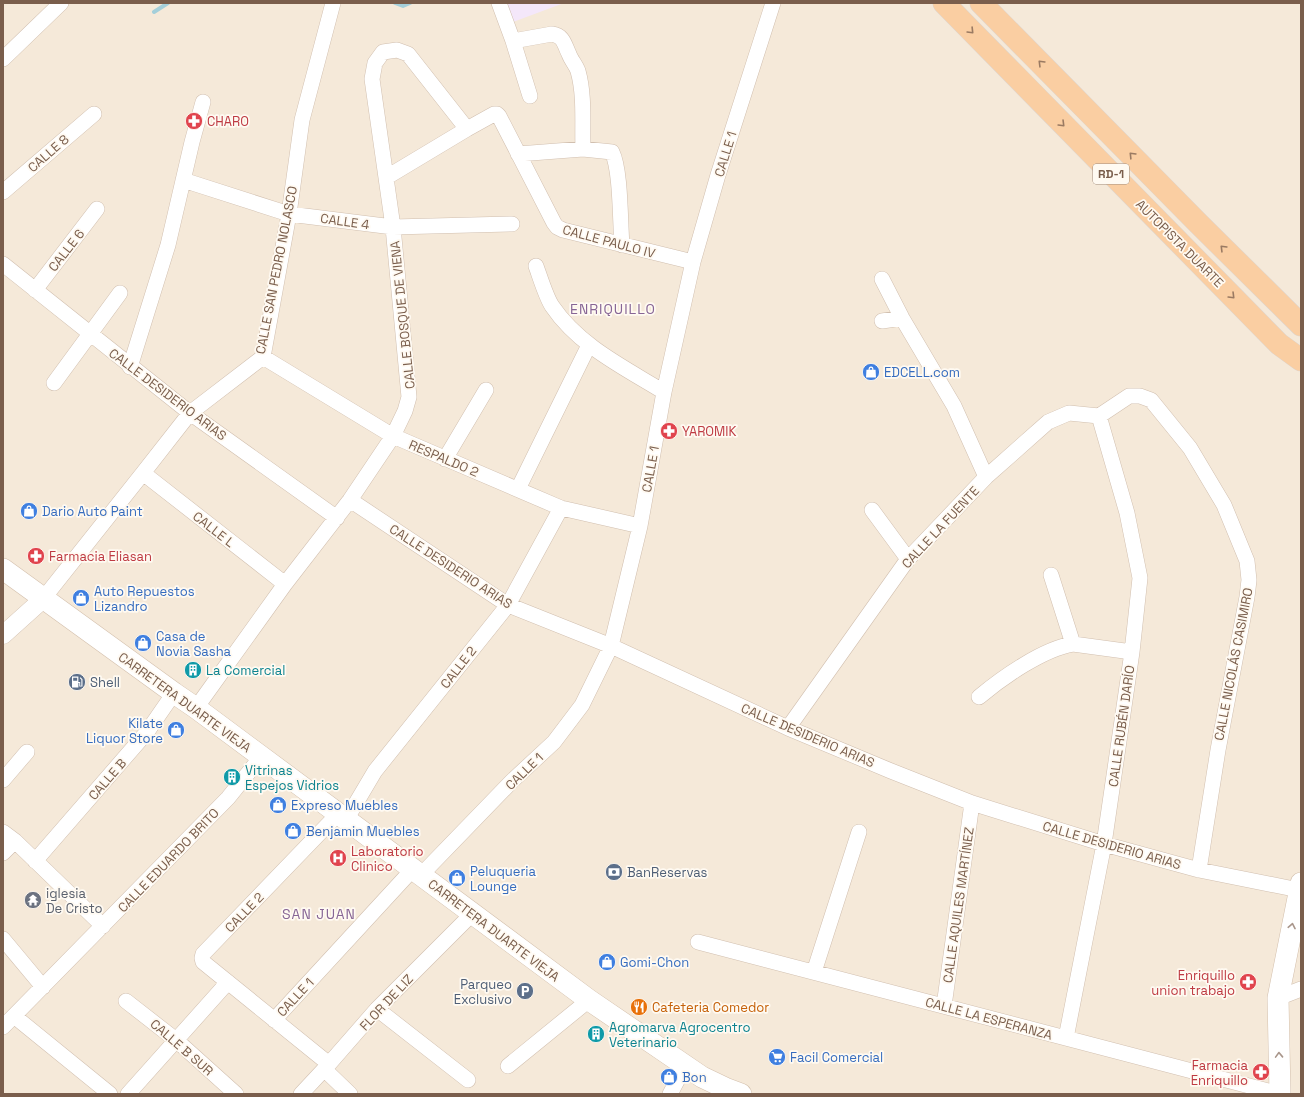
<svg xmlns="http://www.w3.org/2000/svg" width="1304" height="1097" font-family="'Space Grotesk',sans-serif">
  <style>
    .residential { fill: #f5e9d9 }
    .education { fill: #f4e7fa }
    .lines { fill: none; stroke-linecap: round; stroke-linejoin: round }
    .stream { stroke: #a4cfda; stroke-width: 4 }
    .minor-casing { stroke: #d1bfaf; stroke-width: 16 }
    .tertiary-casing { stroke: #d1bfaf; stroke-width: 19 }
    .secondary-casing { stroke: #d4c0ad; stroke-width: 22 }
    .trunk-casing { stroke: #dcd5d0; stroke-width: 23 }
    .minor { stroke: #fff; stroke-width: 15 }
    .tertiary { stroke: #fff; stroke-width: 18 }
    .secondary { stroke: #fff; stroke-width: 21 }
    .trunk { stroke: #facea2; stroke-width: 22 }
    .oneway { stroke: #9a7a62 }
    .oneway2 { stroke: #a9968b }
    .labels { text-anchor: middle; stroke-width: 3.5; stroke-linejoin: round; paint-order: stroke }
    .shield { fill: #fffaf2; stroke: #a28d7e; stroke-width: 1 }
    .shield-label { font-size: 12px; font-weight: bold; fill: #7a5e4c }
    .health-label { font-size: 13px; fill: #be3a42; stroke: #fffaf2; text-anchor: start }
    .street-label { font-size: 13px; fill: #7a5e4c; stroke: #fffaf2 }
    .shop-label { font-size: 13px; fill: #366cbe; stroke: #fffaf2; text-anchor: start }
    .culture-label { font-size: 13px; fill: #0d838f; stroke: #fffaf2; text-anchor: start }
    .service-label { font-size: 13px; fill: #4e5e75; stroke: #fffaf2; text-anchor: start }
    .worship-label { font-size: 13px; fill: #5b616d; stroke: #fffaf2; text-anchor: start }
    .food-label { font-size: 13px; fill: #c56008; stroke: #fffaf2; text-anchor: start }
    .neighbourhood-label { font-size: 14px; letter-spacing: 1px; fill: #876595; stroke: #fffaf2 }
  </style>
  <rect width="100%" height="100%" fill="#fdf7eb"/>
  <path class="residential" d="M3 3H1301V1094H3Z"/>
  <path class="education" d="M506 3H564L513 22Z"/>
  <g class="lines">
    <path class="stream" d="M395 3 403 6 410 3
      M154 12 168 3"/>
    <defs>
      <path id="minor" d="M499 3 513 41 552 34C564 36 564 44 569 54 571 60 576 65 578 71 585 96 582 123 583 149
        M513 41 530 96
        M3 59 61 3
        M518 154 583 149 612 152C621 170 620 222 622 245
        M387 177 467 129
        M183 180 289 214 393 227 512 224
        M3 192 94 114
        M3 264 190 413 337 518
        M536 266C540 277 546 297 552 306 579 346 625 368 664 392
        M882 279 902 318 954 406 986 477
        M35 290 97 209
        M882 321 902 318
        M263 357 393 436 561 508 640 526
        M130 367 168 245 192 142 203 102
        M54 383 120 293
        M1099 416 1129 396H1140L1151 400 1190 448 1224 505 1247 561 1249 580 1247 597 1218 750 1199 870
        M445 459 486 390
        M143 473 285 584
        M518 489 589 345
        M350 500 508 605 611 646 788 728 891 771 972 803 1104 844 1199 870 1299 890
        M872 510 908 559
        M1051 575 1073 644
        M43 599 143 473 190 413 263 357 289 214 302 120 333 3
        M979 697C1003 677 1043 649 1073 644L1132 652
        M196 708 285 584 350 500 393 436 405 411 409 397 393 227 372 79 375 63 383 52 397 50 408 54 467 129 494 114H497L499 116 554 223 557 227 563 230 693 262
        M788 728 908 559 986 477 1048 422 1069 413 1099 416
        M3 780 27 752
        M346 820 375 771 508 605 561 508
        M3 832 15 841 103 926
        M3 853 15 841
        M35 861 147 732 174 693
        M421 875 512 781 554 742 582 705 611 646 640 526 664 392 693 262 718 175 773 3
        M3 939 43 987
        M698 942 1280 1094
        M814 972 859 832
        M1278 998 1301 989
        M126 1001 176 1040 236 1094
        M944 1006 972 803
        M377 1009 468 1080
        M14 1016 110 1094
        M274 1020 413 869
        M3 1027 228 798 261 757
        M1066 1038 1104 844 1132 652 1140 578 1127 513 1099 416
        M329 1064 203 962 202 958 203 954 338 814
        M508 1066 589 1000
        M324 1069 350 1094
        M128 1094 228 982
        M301 1094 329 1064 377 1009 473 913
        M670 1094 685 1066"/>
      <path id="tertiary" d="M3 635 43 599"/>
      <path id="secondary" d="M3 569 174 693 196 708 589 1000 702 1077 725 1088 741 1094
        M1280 1094 1278 998 1301 883"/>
      <path id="trunk" d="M944 3 1279 344 1301 360
        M981 3 1199 224 1301 325"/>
    </defs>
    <use href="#minor" class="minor-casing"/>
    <use href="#tertiary" class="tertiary-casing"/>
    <use href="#secondary" class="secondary-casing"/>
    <use href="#trunk" class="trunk-casing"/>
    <use href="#minor" class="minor"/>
    <use href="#tertiary" class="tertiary"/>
    <use href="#secondary" class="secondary"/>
    <use href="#trunk" class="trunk"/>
  </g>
  <defs><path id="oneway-chevron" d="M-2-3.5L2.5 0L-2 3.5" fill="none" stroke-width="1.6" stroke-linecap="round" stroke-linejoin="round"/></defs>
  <g class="oneway">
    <use href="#oneway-chevron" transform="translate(971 31) rotate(46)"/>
    <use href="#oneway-chevron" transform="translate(1041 63) rotate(-135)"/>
    <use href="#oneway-chevron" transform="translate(1062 124) rotate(45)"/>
    <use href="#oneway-chevron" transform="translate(1132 155) rotate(-134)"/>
    <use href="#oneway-chevron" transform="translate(1223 248) rotate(-135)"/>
    <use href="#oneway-chevron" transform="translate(1232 296) rotate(45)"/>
  </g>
  <g class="oneway2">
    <use href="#oneway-chevron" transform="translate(1292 926) rotate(-79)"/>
    <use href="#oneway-chevron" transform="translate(1279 1055) rotate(-92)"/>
  </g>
  <defs>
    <symbol id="pharmacy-disc" viewBox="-11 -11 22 22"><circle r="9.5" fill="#e0444e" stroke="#fffaf2"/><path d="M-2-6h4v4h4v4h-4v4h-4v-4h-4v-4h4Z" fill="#fff"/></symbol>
    <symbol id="shop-disc" viewBox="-11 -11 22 22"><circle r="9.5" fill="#3f7fe0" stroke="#fffaf2"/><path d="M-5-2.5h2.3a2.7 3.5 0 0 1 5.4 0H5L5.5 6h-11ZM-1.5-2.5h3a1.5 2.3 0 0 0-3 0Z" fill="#fff"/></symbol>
    <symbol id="building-disc" viewBox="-11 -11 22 22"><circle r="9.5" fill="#0f9aa8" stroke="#fffaf2"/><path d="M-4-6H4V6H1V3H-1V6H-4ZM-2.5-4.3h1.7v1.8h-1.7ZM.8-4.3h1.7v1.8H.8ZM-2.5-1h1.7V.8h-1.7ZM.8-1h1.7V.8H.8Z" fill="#fff"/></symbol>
    <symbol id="fuel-disc" viewBox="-11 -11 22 22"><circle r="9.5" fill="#5c6f8a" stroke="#fffaf2"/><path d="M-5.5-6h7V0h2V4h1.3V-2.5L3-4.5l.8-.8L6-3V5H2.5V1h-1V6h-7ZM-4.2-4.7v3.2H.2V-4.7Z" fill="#fff"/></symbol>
    <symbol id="hospital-disc" viewBox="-11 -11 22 22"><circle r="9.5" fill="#e0444e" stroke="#fffaf2"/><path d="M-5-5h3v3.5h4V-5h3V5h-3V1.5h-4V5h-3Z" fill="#fff"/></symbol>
    <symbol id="bank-disc" viewBox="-11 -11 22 22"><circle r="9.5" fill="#5c6f8a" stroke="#fffaf2"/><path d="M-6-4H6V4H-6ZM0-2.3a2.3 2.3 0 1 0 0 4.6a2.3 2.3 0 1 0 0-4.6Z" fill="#fff"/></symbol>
    <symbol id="temple-disc" viewBox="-11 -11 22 22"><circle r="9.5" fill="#6b7280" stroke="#fffaf2"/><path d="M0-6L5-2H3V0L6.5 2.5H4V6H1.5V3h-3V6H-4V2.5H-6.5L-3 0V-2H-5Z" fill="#fff"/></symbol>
    <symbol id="parking-disc" viewBox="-11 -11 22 22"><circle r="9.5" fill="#5c6f8a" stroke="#fffaf2"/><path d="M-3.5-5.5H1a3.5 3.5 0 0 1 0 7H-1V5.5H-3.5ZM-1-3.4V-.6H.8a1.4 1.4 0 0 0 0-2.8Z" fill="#fff"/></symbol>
    <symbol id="restaurant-disc" viewBox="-11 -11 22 22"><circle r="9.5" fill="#e8710a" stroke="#fffaf2"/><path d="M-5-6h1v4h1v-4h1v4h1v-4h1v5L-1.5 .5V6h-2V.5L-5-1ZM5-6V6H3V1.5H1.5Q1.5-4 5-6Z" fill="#fff"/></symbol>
    <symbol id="supermarket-disc" viewBox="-11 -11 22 22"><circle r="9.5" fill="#3f7fe0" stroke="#fffaf2"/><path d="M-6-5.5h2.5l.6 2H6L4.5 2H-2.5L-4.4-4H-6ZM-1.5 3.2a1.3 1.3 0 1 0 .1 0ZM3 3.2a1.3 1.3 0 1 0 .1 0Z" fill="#fff"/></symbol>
  </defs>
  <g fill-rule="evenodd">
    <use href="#pharmacy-disc" x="184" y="111" width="20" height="20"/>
    <use href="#shop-disc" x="861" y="362" width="20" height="20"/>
    <use href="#pharmacy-disc" x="659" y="421" width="20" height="20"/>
    <use href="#shop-disc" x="19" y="501" width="20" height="20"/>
    <use href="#pharmacy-disc" x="26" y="546" width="20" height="20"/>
    <use href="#shop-disc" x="71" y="588" width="20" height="20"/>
    <use href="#shop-disc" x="133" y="633" width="20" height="20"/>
    <use href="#building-disc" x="183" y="660" width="20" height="20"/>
    <use href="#fuel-disc" x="67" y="672" width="20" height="20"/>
    <use href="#shop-disc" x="166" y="720" width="20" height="20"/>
    <use href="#building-disc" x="222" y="767" width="20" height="20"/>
    <use href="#shop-disc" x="268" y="795" width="20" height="20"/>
    <use href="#shop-disc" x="283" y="821" width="20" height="20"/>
    <use href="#hospital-disc" x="328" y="848" width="20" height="20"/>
    <use href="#bank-disc" x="604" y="862" width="20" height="20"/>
    <use href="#shop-disc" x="447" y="868" width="20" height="20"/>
    <use href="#temple-disc" x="23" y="890" width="20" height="20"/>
    <use href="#shop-disc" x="597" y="952" width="20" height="20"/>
    <use href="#pharmacy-disc" x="1238" y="972" width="20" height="20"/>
    <use href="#parking-disc" x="515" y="981" width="20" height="20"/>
    <use href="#restaurant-disc" x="629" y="997" width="20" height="20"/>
    <use href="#building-disc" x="586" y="1024" width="20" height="20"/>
    <use href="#supermarket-disc" x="767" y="1047" width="20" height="20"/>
    <use href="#pharmacy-disc" x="1251" y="1062" width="20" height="20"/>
    <use href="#shop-disc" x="659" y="1067" width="20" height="20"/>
  </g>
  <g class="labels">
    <rect class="shield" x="1093" y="164" width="36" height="20" rx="3"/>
    <g class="shield-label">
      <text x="1111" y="178">RD-1</text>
    </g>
    <g class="health-label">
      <text x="207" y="126">CHARO</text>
      <text x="682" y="436">YAROMIK</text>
      <text x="49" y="561">Farmacia Eliasan</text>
      <text x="351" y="856">Laboratorio<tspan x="351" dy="15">Clinico</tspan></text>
      <text x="1235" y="980" text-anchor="end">Enriquillo<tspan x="1235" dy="15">union trabajo</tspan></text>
      <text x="1248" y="1070" text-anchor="end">Farmacia<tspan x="1248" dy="15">Enriquillo</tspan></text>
    </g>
    <g class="street-label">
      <text transform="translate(48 153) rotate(-41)" y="5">CALLE 8</text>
      <text transform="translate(725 154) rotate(-73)" y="5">CALLE 1</text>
      <text transform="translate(345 221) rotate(8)" y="5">CALLE 4</text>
      <text transform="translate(609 241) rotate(15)" y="5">CALLE PAULO IV</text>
      <text transform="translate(1180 243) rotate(45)" y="5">AUTOPISTA DUARTE</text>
      <text transform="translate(66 250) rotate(-52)" y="5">CALLE 6</text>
      <text transform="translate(276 270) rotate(-79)" y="5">CALLE SAN PEDRO NOLASCO</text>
      <text transform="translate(402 315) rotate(-96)" y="5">CALLE BOSQUE DE VIENA</text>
      <text transform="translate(168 394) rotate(37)" y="5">CALLE DESIDERIO ARIAS</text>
      <text transform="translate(444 458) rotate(23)" y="5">RESPALDO 2</text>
      <text transform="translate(650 469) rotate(-80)" y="5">CALLE 1</text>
      <text transform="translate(940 527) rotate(-47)" y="5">CALLE LA FUENTE</text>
      <text transform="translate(214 529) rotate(38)" y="5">CALLE L</text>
      <text transform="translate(451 566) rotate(33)" y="5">CALLE DESIDERIO ARIAS</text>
      <text transform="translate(1233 664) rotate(-79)" y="5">CALLE NICOLÁS CASIMIRO</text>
      <text transform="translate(458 667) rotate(-52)" y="5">CALLE 2</text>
      <text transform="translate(185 702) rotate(36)" y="5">CARRETERA DUARTE VIEJA</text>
      <text transform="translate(1121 726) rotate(-82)" y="5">CALLE RUBÉN DARÍO</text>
      <text transform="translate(808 735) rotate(23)" y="5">CALLE DESIDERIO ARIAS</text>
      <text transform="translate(524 771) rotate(-44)" y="5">CALLE 1</text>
      <text transform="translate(107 779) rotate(-49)" y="5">CALLE B</text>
      <text transform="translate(1112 845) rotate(16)" y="5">CALLE DESIDERIO ARIAS</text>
      <text transform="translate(168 860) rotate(-46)" y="5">CALLE EDUARDO BRITO</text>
      <text transform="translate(958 905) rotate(-82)" y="5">CALLE AQUILES MARTÍNEZ</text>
      <text transform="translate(244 912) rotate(-46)" y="5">CALLE 2</text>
      <text transform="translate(494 930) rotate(37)" y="5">CARRETERA DUARTE VIEJA</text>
      <text transform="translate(295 997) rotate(-47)" y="5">CALLE 1</text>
      <text transform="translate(386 1002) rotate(-47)" y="5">FLOR DE LIZ</text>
      <text transform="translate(989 1018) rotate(15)" y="5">CALLE LA ESPERANZA</text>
      <text transform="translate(182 1047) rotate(41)" y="5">CALLE B SUR</text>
    </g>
    <g class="shop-label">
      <text x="884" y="377">EDCELL.com</text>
      <text x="42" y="516">Dario Auto Paint</text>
      <text x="94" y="596">Auto Repuestos<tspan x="94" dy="15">Lizandro</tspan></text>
      <text x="156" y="641">Casa de<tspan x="156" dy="15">Novia Sasha</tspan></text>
      <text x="163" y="728" text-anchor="end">Kilate<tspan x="163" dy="15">Liquor Store</tspan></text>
      <text x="291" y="810">Expreso Muebles</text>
      <text x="306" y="836">Benjamin Muebles</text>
      <text x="470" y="876">Peluqueria<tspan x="470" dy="15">Lounge</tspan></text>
      <text x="620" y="967">Gomi-Chon</text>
      <text x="790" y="1062">Facil Comercial</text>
      <text x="682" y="1082">Bon</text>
    </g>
    <g class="culture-label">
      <text x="206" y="675">La Comercial</text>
      <text x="245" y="775">Vitrinas<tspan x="245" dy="15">Espejos Vidrios</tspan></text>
      <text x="609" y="1032">Agromarva Agrocentro<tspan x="609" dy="15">Veterinario</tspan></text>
    </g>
    <g class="service-label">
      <text x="90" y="687">Shell</text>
      <text x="627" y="877">BanReservas</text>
      <text x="512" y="989" text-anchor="end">Parqueo<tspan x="512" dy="15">Exclusivo</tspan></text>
    </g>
    <g class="worship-label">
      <text x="46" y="898">iglesia<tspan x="46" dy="15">De Cristo</tspan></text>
    </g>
    <g class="food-label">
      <text x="652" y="1012">Cafeteria Comedor</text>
    </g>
    <g class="neighbourhood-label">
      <text x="613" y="314">ENRIQUILLO</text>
      <text x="319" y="919">SAN JUAN</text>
    </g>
  </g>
  <rect width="1304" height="1097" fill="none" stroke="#7a5e4c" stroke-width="8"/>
</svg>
